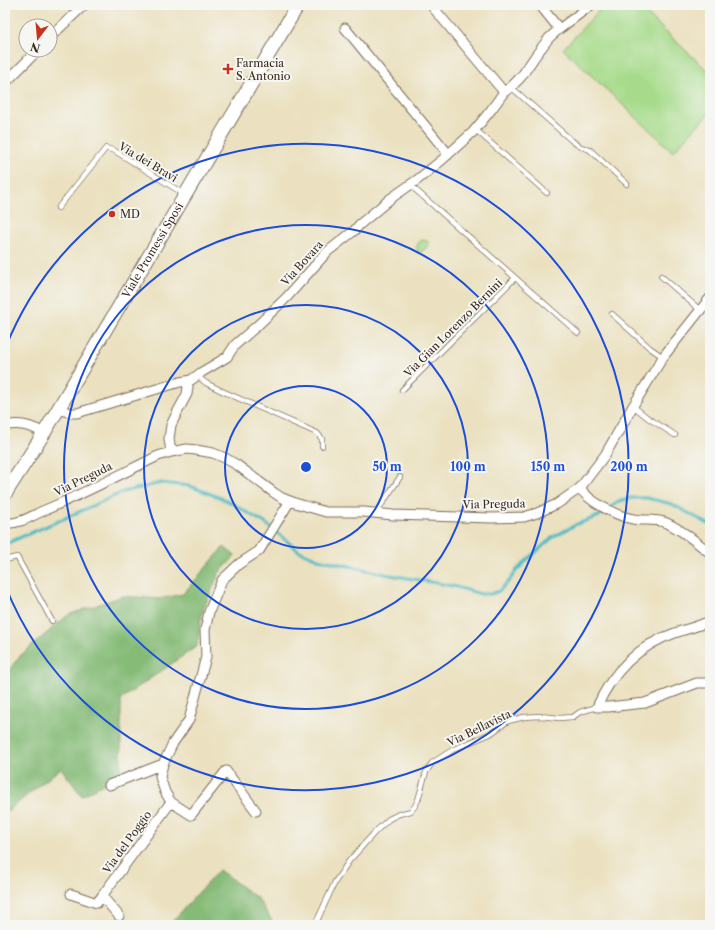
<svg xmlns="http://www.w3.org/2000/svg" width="715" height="930" font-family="'Libre Caslon Text',serif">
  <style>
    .green { fill: #a7db8b; stroke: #718254 }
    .forest { fill: #85bb77; stroke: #60724a }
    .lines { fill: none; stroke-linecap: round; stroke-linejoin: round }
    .stream { stroke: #4bb9c5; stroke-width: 3 }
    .service-casing { stroke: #796a57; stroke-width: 6 }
    .minor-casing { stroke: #796a57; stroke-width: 11 }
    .secondary-casing { stroke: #796a57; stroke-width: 15 }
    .service { stroke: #fff; stroke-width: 4.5 }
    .minor { stroke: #fff; stroke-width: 9 }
    .secondary { stroke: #fff; stroke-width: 13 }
    .ring { fill: none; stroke: #1d4ed8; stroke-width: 2 }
    .poi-dot { fill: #c8321e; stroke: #f6f6f2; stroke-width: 1.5 }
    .labels { text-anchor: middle; stroke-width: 4; stroke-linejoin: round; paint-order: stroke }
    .poi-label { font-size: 11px; fill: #3b2a1e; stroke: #f6f6f2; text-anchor: start }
    .street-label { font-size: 11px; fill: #3b2a1e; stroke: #f6f6f2 }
    .centre { fill: #1d4ed8; stroke: #f6f6f2; stroke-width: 2 }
    .ring-label { font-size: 12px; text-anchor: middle; font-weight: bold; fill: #1d4ed8; stroke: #f6f6f2; stroke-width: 4; stroke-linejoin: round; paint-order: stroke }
  </style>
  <rect width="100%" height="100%" fill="#f6f6f2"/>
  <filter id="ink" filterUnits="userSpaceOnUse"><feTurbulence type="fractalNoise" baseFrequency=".025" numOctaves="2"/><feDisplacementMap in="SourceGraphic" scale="8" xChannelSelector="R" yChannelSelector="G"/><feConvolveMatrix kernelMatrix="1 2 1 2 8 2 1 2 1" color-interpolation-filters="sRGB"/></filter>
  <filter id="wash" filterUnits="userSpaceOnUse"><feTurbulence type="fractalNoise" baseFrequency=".012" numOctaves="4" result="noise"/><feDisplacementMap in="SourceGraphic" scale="16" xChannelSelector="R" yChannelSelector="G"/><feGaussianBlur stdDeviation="0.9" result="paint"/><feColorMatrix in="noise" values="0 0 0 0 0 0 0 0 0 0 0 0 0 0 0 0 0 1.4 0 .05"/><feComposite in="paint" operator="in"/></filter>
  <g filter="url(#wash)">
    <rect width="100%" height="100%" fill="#ebe1c0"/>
    <path class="green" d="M604 5H637L710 73V112L673 152 563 49Z
      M423 240 427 241 430 244 419 254C415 249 416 243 423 240Z"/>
    <path class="forest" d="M224 547 235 556 219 573 202 612 197 646 121 699V774L82 796 61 768 5 813V675L20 656 68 615 123 596 159 599 183 594Z
      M219 870 257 898 275 925H162L170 924Z"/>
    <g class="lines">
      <path class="stream" d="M5 544 70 516 123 492 161 483 190 486 226 500 265 523 299 551 318 559 385 574 453 586 481 594H491L499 591 510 580 516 571 528 559 553 537 577 524 599 516 618 502 630 498H647L672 504 710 525"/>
    </g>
  </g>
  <g filter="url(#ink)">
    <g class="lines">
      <defs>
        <path id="service" d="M511 87 571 140 579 146 590 150 627 184
          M476 130 547 193
          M410 185 578 333
          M58 208 106 148 115 151 184 194
          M661 276 700 310
          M612 314 650 348 663 357
          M197 376 206 383 222 391 317 433 322 439V446
          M402 390 515 278
          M633 406 648 418 675 435
          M375 513 382 504 400 477
          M5 560 17 557 52 621
          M315 925 335 882 349 861 376 831 389 819 399 814 411 811 415 806 418 800 426 772 432 763 454 749 490 734 508 721 524 717 540 716 559 718 573 717 580 712 597 707"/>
        <path id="minor" d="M431 5 504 92
          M540 5 556 25 558 30
          M345 28 445 150 448 155
          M50 37 84 5
          M5 83 38 50
          M58 409 71 413H77L180 382 186 381 191 380 202 372 227 357 235 345 259 324 287 297 327 252 355 230 359 225 390 199 417 180 442 160 473 132 491 110 504 92 511 87 521 77 536 55 549 38 558 30 591 5
          M5 426C19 422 32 426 44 433
          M171 452 169 439 171 425 178 411 187 394 188 387 186 381
          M580 488C589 502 617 516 633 519 643 521 654 519 664 522 678 527 698 543 710 553
          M5 523C19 525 33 515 45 510 83 494 121 474 158 456L171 452 187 449 196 450 213 453 225 458 237 465 273 492 282 498 295 503 326 512H364L393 515 492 518 524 517 537 513 557 504 580 488 605 455 633 406 663 357 710 298
          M710 621C699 626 687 629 675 633 639 645 612 672 597 707H608L645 703 697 683H710
          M109 785 163 764
          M256 811 226 771 191 815 171 802 165 792 160 777 163 764 173 743 189 720 206 657 205 630 209 612 222 580 239 564 259 551 290 501
          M71 894 97 903 102 896
          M119 916 102 896 171 802"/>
        <g id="secondary">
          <path id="s1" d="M5 494 44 433 298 5"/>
        </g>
      </defs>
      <use href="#service" class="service-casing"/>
      <use href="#minor" class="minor-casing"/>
      <use href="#secondary" class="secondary-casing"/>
      <use href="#service" class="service"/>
      <use href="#minor" class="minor"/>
      <use href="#secondary" class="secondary"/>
    </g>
  </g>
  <g class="ring">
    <circle cx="306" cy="467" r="81"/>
    <circle cx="306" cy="467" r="162"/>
    <circle cx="306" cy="467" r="242"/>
    <path d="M5 349A323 323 0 1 1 5 585"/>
  </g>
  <g class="poi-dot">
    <path d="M226 63h4v4h4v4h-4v4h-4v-4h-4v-4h4z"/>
    <circle cx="112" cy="214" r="4"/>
  </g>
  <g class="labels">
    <g class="poi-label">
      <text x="236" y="67">Farmacia<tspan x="236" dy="13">S. Antonio</tspan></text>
      <text x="120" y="218">MD</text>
    </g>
    <g class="street-label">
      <text transform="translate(148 162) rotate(31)" y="4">Via dei Bravi</text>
      <text dy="4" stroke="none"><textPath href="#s1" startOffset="285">Viale Promessi Sposi</textPath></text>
      <text transform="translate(302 263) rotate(-48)" y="4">Via Bovara</text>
      <text transform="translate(453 328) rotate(-45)" y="4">Via Gian Lorenzo Bernini</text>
      <text transform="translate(83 479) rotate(-26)" y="4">Via Preguda</text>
      <text transform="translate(494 504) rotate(-1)" y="4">Via Preguda</text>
      <text transform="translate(479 728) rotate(-26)" y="4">Via Bellavista</text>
      <text transform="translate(127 842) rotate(-54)" y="4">Via del Poggio</text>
    </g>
  </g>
  <circle cx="306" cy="467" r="6" class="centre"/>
  <g class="ring-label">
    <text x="387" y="471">50 m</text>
    <text x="468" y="471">100 m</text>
    <text x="548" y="471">150 m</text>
    <text x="629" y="471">200 m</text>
  </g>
  <rect width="715" height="930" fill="none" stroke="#f6f6f2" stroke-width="20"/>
  <g transform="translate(38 38) rotate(196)"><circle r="19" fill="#f6f6f2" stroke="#aba49d"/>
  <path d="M0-3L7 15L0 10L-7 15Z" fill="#c8321e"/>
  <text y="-6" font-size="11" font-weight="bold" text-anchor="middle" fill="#3b2a1e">N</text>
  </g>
</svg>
